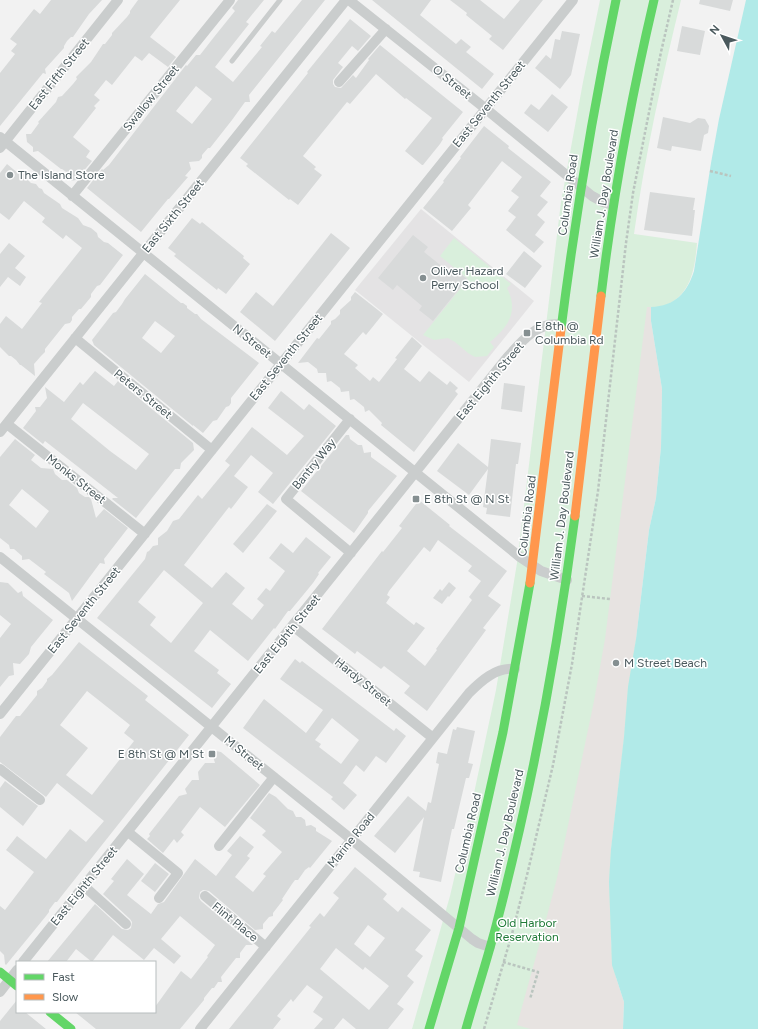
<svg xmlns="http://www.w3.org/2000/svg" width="758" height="1029" font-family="Figtree,sans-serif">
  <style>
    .education { fill: #e4e3e4 }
    .green { fill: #d9efdc }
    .sand { fill: #e7e3e1 }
    .water { fill: #b1eae8 }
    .building { fill: #d8dada; fill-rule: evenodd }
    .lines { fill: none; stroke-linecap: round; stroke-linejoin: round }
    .path { stroke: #bac5bf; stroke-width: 2.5; stroke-dasharray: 3 2; stroke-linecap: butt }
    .lane { stroke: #cacdcd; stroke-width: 5 }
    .street { stroke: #cacdcd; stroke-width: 10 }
    .fast { stroke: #63d668; stroke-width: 9 }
    .slow { stroke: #ff974d; stroke-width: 9 }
    .poi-dot { fill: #858f91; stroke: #fff; stroke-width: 1.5 }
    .labels { text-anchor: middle; stroke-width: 3; stroke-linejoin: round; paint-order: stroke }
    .street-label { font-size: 12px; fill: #4a595d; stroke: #fff }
    .poi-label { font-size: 12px; fill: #4a595d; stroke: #fff; text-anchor: start }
    .park-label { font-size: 12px; fill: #1f7a37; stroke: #fff }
  </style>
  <rect width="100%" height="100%" fill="#f2f2f2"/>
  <path class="education" d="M421 209 534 301 469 382 355 290Z"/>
  <path class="green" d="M600 0H681C662 78 645 155 634 234L697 243C695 268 691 296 664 306 660 307 655 307 651 307L636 639 611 849V943L623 1029H412L450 896 473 798 496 690 517 563 561 202 583 82Z
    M454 238 511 284 507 288C519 312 508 327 490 342L494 347 487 356 475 357 468 353 455 342 448 338 434 340 423 335 468 279 440 256Z"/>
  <path class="sand" d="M647 307H651V321L662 389 661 447 656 498 649 530 636 639 628 687 624 737 611 849 609 882 612 965 624 1002 623 1029H530L517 1025 543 931 557 878 594 701 605 639Z"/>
  <path class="water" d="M746 0H758V1029H623L624 1002 612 965 609 882 611 849 624 737 628 687 636 639 649 530 656 498 661 447 662 389 651 321V307C675 306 687 293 694 271L711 163 719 119Z"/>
  <path class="building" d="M51 0H102L89 14 73 37H71L67 41 64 46V48L45 69 46 74 43 73 0 126V73L15 54 11 51 17 44 10 39 34 9 40 14Z
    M138 0H180L150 37 176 57 168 67 149 53 142 61 135 56 112 85 106 80 94 95 100 100 94 106 96 108 73 137 90 151 86 157 92 161 76 180 71 181 72 176 62 169H61L38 151 33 152V147L27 142 26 134H31L39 123 38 122 56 102 58 97 62 96 73 84 77 79 76 77 91 62 103 44H105L112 35V33L127 17 130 13V11Z
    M238 0H264L246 22 249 24 215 67 233 82 262 47 260 46 272 31 275 33 302 0H325L249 95 250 102H245L232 120 210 148H208L202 155V158L199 161 189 162 191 169 185 176 188 177 169 199H168L141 232 87 188 102 169 103 170 109 165 186 65 187 66 196 55H200L214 37 235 11 232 8ZM196 86 212 99 192 124 176 111Z
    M372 0H431L420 15 456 44 461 39 471 47 466 52 494 74 482 89Z
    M450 0H480L504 19 520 0H543L503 50 489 39 492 36 466 15 467 13Z
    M700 0H733L730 11 699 4Z
    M350 19 371 36 358 51 352 46 338 63 343 67 333 80V84L335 87 341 88 353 75 356 78 369 60 368 59 380 45 463 112 442 138 443 139 440 144 423 165H422L405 151 432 118 406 98 405 99 376 74 350 104 347 102 303 156 316 167 314 169 322 175 298 205 290 199 289 200 246 166 248 164 240 158 308 73 307 72Z
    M682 26 705 31 700 55 677 51Z
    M562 31 580 34 571 75 560 89 535 68 546 55 551 59 555 39 560 40Z
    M552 94 568 107 548 132 524 113 531 104 539 110Z
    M663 117 690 123 698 118 705 119 709 126 708 133 704 135 701 151 672 146 671 151 657 148Z
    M484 126 509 146 508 148 551 182 540 196 548 202 537 215 545 222 535 235 544 242 534 253 506 230 516 217 508 211 519 197 511 191 522 177 502 161 468 205 471 208 452 231 423 208 444 182 443 181 461 158 460 157Z
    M7 164 19 174 22 170 26 178 31 183 36 184 39 188 42 189 44 193 60 204 62 208 78 218 83 225 91 228 97 233 98 237 104 242 108 243 123 255 100 285 97 286 91 294V297L81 309H79L72 317V320L70 323 65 324 45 349V352L41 356 34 364 35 376 21 365H20L16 360 11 356H9L0 347V324L6 316 22 329 42 303 39 302 82 248 66 235 63 239 42 222 45 218 24 201 9 220 0 213V173Z
    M650 192 695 198 693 210H695L692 236 644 230Z
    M192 218 200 224 202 222 244 256 243 258 250 264 226 294 218 288 217 290 174 256 176 254 168 248Z
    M331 233 350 248 275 341 240 312 256 292 273 306Z
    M413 235 428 247 424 252 449 272 452 267 467 279 433 321 419 310 422 306 397 285 393 290 378 278Z
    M9 243 25 256 15 268 26 277 20 286 8 277 0 287V254Z
    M524 251 542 266 525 288 506 274Z
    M145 274 181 303H183L187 306V308L195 314H197L201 319 259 363 231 398V403L229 406 226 407 217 420 213 421 203 433 193 425V426L94 345 92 340 113 313 116 312 122 304 125 299ZM155 321 175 336 161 353 142 338Z
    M355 292 383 314 366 335 363 332 344 354 358 365 355 368 370 381 373 377 379 382 397 359 395 358 412 337 422 346 404 369 420 382 429 371 447 385 450 381 458 388 455 391 458 394 414 452 381 425 382 423 369 410 365 412 364 407 354 399 350 400 349 391 341 392 340 388 331 381 327 382 326 373H318L317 369 308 362 298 363 317 338 319 339 331 324V321L335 319 340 314V310L351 300V297Z
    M95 371 114 386 118 381 193 443 194 450 181 463 180 469H175L136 518 112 499 113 498H118L45 441 43 444 23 428 36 411 35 407H40L47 398 45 387 64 402 80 382 83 385ZM83 403 149 454 136 470 110 451 71 419Z
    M504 383 525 386 522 412 501 409Z
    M281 391 304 410 309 404 336 426 273 504 258 492 273 473 251 455 234 476 248 487 231 509 229 507 184 565 212 588 226 572 245 588 232 604 252 620 264 605 257 599 266 588 270 591 285 571 269 558 281 543 293 553 306 537 331 557 318 573 319 574 313 583 290 611H288L275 629 274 628 248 661 210 630 194 651 219 670 217 673 231 684 212 708 97 618 145 559 147 552 149 551 153 546 158 545V538L167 531 173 521 179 519 198 495 202 499 230 465 225 461 252 427 287 455 304 436 268 408ZM164 570 203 603 171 643 150 625 156 617 138 602Z
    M346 435H349L350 439 358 445H362L364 453 371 452V457L397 476 368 511V513L354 533 301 491Z
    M15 439 35 455 31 460 41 468 53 469 55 474 62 480H67L77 488 79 493 85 497H89L91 499 96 518 104 509 128 528 104 559 105 564 100 563 72 601 69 593 44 574 46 572 29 559 22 560V556L14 549H10L9 545 0 538V457ZM22 489 49 511 36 528 9 505Z
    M491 439 521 443 518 464H516L510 517 486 514 487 508 483 507 488 469 469 495 437 471 458 443 488 467Z
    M419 500 450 525 449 526 507 571 488 596 501 605 483 628 486 630 427 711 404 693 410 686 384 666 381 669 357 651 355 654 322 629 382 551 383 552 402 528 399 526ZM438 540 472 566 468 571 481 581 469 597 472 600 436 649 437 650 425 666 407 651 425 628 416 622 414 625 386 603 390 597 387 595 389 591 424 547 430 552Z
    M267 504 277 511 243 553 233 544Z
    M0 582 8 583 18 593 22 591 23 596 53 620 31 647 29 654 20 664 13 663 14 675 9 676 0 687V638L11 624 0 615Z
    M449 582 456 588 449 597 448 596 442 604 433 598 440 589 442 591Z
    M79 642 148 696 145 700 189 735 60 898 57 902H55L49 910V912L46 916 6 965 5 964 4 955 0 951V906L5 910 34 872 6 850 17 836 46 859 70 829 86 842 104 821 57 783 46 797 0 762V737L16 716H20L37 695V691L42 688 47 681V679L52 675ZM87 691 130 725 124 733 134 741 92 795 66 775 88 748 60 725Z
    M295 659 300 663 302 661 394 731 396 728 406 736 386 763 376 756 364 772 356 765 343 783 357 795 344 810 331 799 333 797 243 728 264 699 306 733 323 710 280 679ZM332 718 359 740 341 764 319 747 321 744 315 740Z
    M457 727 475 731 468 763 473 764 469 778H466L454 829H452L441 882 419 877 420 872 413 871 424 817 395 853 374 836 408 796 426 811 428 802 431 803 439 764 436 763 438 752 447 754 453 729 456 730Z
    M211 750 221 752 260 785 225 827 200 807 181 832 184 835 177 843 174 839 163 853 147 839 150 836 149 834 179 796 187 794 185 789 192 780H199L198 772 205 763H215Z
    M5 781 38 806 23 826 0 807V788Z
    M269 793 276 797 288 809 293 811 296 817H301L305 820 306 826 311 825 316 828V831L332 841 310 868 309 867 305 870 298 880H295L292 884 282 899 283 900 273 913V916L269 917 263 924V929L255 930 209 891 203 890 200 892 199 898 201 901 253 945H246L240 953V958H236L221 977 222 982H218L214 988H212L204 998V1000L180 1029H96L75 1012H155V1007L181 971 191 979 208 957 207 956 215 945 180 916 161 939 181 956 174 964 154 948 144 960 113 935 92 962 76 949 66 962H47L95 904 122 929 128 930 131 928 132 922 130 919 103 894 114 881 111 879 127 859 144 874 127 895 151 914 158 904 164 902 195 859 216 876 232 855 227 851 240 836 254 847 247 856 250 858 235 877 253 892 266 876 263 874 282 852 262 835 266 831 250 818Z
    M155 863 169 874 155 892 141 881Z
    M355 867 387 894 383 899 398 912 402 907 431 930 415 950 423 956 407 976 414 982 397 1004 404 1009 388 1029H356L343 1018 334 1029H314L323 1019 313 1012 323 997 307 985 293 1002 291 999 277 1016 281 1019 273 1029H229L311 927 309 926 320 913 324 917 339 898 333 893ZM368 925 385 938 370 957 354 944ZM336 948 363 970 365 967 389 986 369 1010 320 969Z
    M17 1000V1012H25L46 1029H0V1021Z"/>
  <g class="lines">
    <path class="path" d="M710 171 731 176
      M582 596 610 599
      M503 962 538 972 530 999
      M484 1029 512 934 528 871 553 765 572 664 598 491 626 243 633 193 661 52 673 0"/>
    <path class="lane" d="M232 61 280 0"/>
    <path class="street" d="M349 0 486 109 592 196 603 202 613 205
      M339 82 386 29
      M0 137 520 557 541 571 567 580
      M0 148 118 0
      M72 196 230 0
      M75 338 212 450
      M350 419 286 499 351 553
      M7 424 145 534
      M0 432 346 0
      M0 557 351 839 472 939 478 943 490 947
      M293 626 433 738
      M0 714 573 0
      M0 769 40 800
      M128 832 178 873 159 898
      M219 846 274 777
      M84 886 126 924
      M205 896 266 947
      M23 962 506 359C520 343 538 320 562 325
      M0 992 17 970
      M200 1029 469 693C481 681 496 667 515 669"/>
    <path class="fast" d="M601 296C613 196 631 98 654 0
      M561 329C575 219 593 109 616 0
      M0 972 17 986
      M50 1012 71 1029
      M429 1029 459 928 503 732 530 583
      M466 1029C476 993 488 958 497 922 532 788 557 653 575 516"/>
    <path class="slow" d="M575 516 601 296
      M530 583 561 329"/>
  </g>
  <g class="poi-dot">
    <circle cx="10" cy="175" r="4"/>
    <circle cx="423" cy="278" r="4"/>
    <rect x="523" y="329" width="8" height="8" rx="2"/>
    <rect x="412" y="495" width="8" height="8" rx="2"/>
    <circle cx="616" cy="663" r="4"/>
    <rect x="208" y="750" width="8" height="8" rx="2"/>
  </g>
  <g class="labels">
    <g class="street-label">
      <text transform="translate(59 74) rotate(-51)" y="4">East Fifth Street</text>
      <text transform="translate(452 82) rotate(39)" y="4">O Street</text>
      <text transform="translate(151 98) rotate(-51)" y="4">Swallow Street</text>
      <text transform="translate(489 104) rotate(-51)" y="4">East Seventh Street</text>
      <text transform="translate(604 194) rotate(-81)" y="4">William J. Day Boulevard</text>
      <text transform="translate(568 195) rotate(-82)" y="4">Columbia Road</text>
      <text transform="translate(173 216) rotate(-51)" y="4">East Sixth Street</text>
      <text transform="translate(252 341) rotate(39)" y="4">N Street</text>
      <text transform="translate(286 357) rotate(-51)" y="4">East Seventh Street</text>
      <text transform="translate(490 381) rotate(-50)" y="4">East Eighth Street</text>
      <text transform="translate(143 394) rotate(39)" y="4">Peters Street</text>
      <text transform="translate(314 464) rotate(-51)" y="4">Bantry Way</text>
      <text transform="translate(76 479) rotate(38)" y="4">Monks Street</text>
      <text transform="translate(527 516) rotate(-83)" y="4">Columbia Road</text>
      <text transform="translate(562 516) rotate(-83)" y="4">William J. Day Boulevard</text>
      <text transform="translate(84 610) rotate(-51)" y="4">East Seventh Street</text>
      <text transform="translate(287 634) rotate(-51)" y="4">East Eighth Street</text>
      <text transform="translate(363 682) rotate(39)" y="4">Hardy Street</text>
      <text transform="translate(244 753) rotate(39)" y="4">M Street</text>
      <text transform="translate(468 833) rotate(-77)" y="4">Columbia Road</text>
      <text transform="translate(505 833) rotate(-77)" y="4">William J. Day Boulevard</text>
      <text transform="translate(351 840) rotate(-51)" y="4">Marine Road</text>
      <text transform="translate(84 886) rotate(-51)" y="4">East Eighth Street</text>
      <text transform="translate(235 922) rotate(39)" y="4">Flint Place</text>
    </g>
    <g class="poi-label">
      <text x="18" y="179">The Island Store</text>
      <text x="431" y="275">Oliver Hazard<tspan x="431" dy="14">Perry School</tspan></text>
      <text x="535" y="330">E 8th @<tspan x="535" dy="14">Columbia Rd</tspan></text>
      <text x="424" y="503">E 8th St @ N St</text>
      <text x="624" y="667">M Street Beach</text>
      <text x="204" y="758" text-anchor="end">E 8th St @ M St</text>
    </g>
    <g class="park-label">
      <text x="527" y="927">Old Harbor<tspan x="527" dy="14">Reservation</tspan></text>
    </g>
  </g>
  <rect x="16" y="961" width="140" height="52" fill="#ffffff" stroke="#b7bdbe"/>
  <rect x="24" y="974" width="20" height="6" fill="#63d668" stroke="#b7bdbe"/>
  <text x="52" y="981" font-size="12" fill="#4a595d">Fast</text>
  <rect x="24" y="994" width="20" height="6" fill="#ff974d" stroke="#b7bdbe"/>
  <text x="52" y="1001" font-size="12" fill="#4a595d">Slow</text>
  <g transform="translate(722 36) rotate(310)" stroke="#ffffff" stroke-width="3" paint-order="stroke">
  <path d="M0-3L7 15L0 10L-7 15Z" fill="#4a595d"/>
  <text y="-6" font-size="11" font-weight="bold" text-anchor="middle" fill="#4a595d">N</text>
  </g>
</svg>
